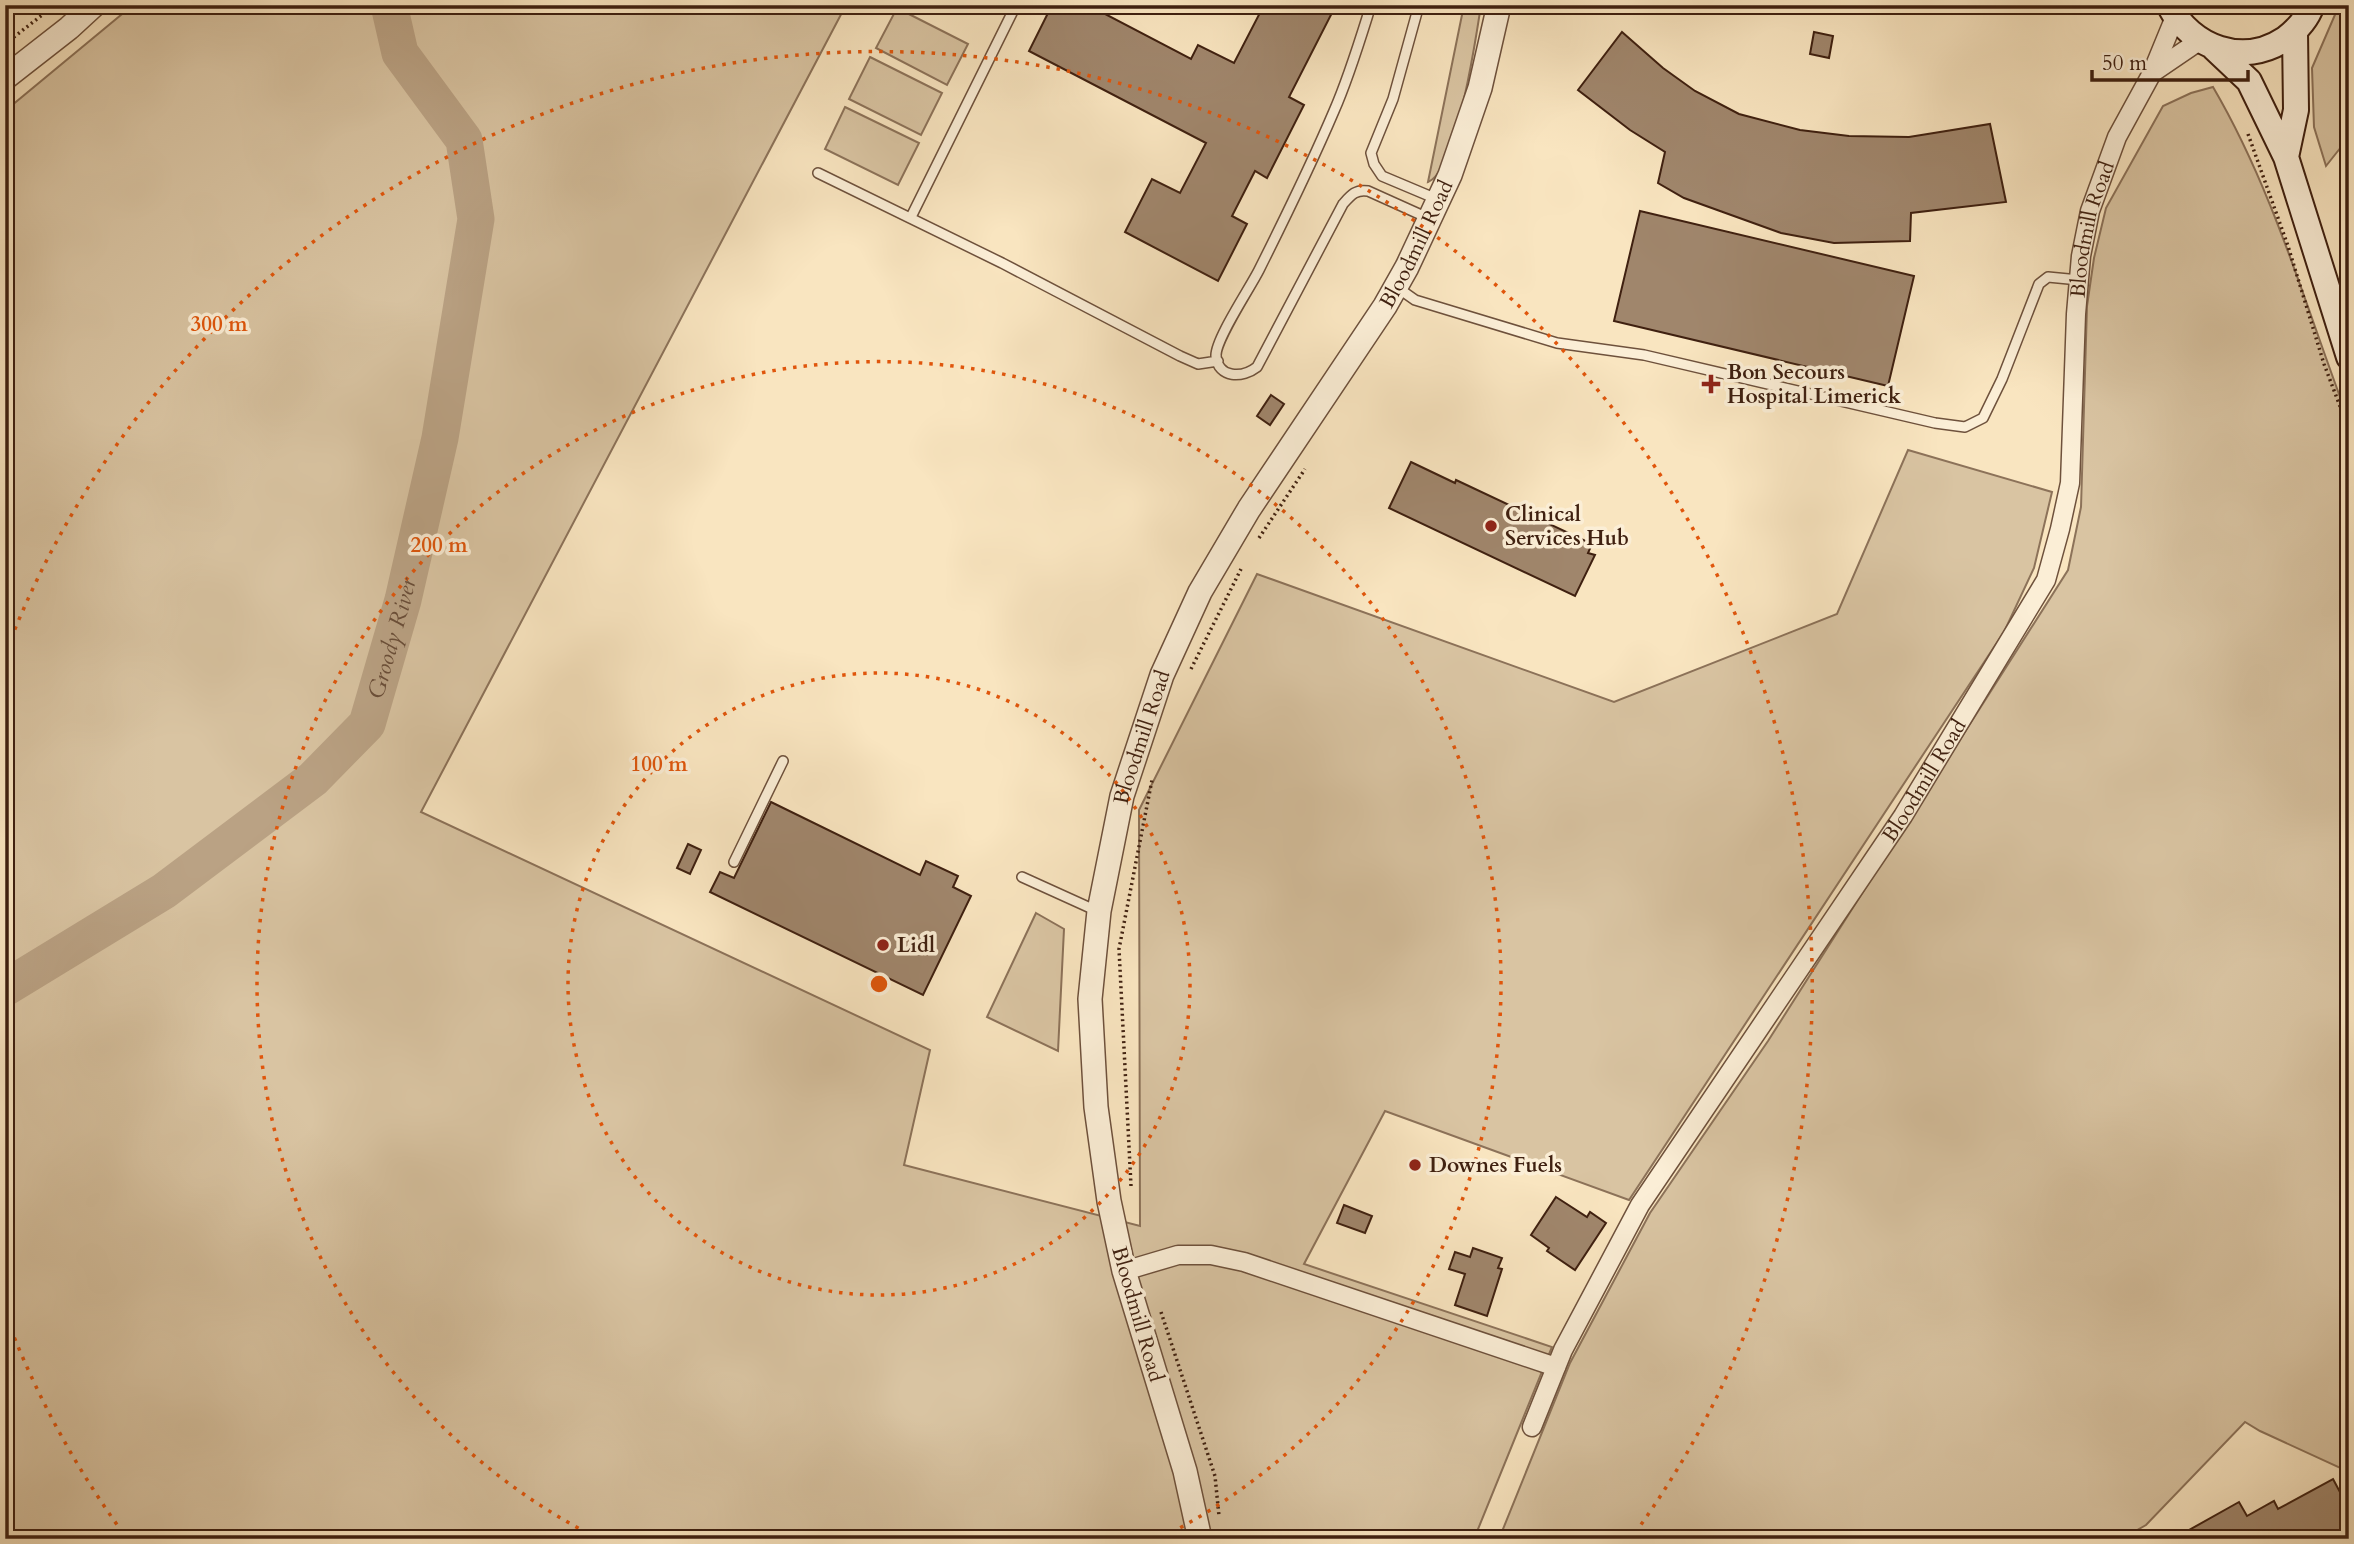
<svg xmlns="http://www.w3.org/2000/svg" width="2354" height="1544" font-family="Cardo,serif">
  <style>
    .green { fill: #d9c4a2; stroke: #8c7259; stroke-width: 2 }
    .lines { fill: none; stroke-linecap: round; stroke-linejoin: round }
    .river { stroke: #baa284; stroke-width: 37 }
    .building { fill: #a0866c; stroke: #3f2010; stroke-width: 2 }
    .service-casing { stroke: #6e513c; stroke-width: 12 }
    .minor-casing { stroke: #6e513c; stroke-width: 21 }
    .tertiary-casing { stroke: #6e513c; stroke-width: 26 }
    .secondary-casing { stroke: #3f2010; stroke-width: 28 }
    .path { stroke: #3f2010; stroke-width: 3.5; stroke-dasharray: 2 3.5; stroke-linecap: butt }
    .service { stroke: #fbeed6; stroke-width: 9 }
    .minor { stroke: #fbeed6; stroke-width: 18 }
    .tertiary { stroke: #fbeed6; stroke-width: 23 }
    .secondary { stroke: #fbeed6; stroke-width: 24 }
    .ring { fill: none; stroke: #e0560c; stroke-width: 3.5; stroke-dasharray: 3.5 7 }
    .poi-dot { fill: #8f2418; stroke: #fbeed6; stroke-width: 2.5 }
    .labels { text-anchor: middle; stroke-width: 7; stroke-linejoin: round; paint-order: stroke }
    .street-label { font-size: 21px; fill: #3f2010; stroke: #fbeed6 }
    .poi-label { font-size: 21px; font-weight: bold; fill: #3f2010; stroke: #fbeed6; text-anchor: start }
    .water-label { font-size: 23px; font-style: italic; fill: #6a4e39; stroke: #fbeed6 }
    .centre { fill: #e0560c; stroke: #fbeed6; stroke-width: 3.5 }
    .ring-label { font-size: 21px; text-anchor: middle; font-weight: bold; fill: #e0560c; stroke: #fbeed6; stroke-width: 7; stroke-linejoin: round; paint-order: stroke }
  </style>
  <rect width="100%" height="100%" fill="#f9e5c0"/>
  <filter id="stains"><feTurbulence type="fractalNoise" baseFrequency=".00286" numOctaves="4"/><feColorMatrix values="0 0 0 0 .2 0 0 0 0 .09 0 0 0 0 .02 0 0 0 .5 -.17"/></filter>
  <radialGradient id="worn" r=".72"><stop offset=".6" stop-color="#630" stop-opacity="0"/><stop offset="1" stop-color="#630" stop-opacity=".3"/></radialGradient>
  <path class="green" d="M133 5H846L421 812 930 1050 904 1165 1140 1226 1139 810 1257 574 1614 702 1837 614 1908 450 2052 492 2034 568 2004 632 1629 1200 1385 1111 1304 1264 1552 1347 1474 1539H5V111Z
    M1464 5H1481C1476 37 1457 171 1428 182Z
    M2349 5V137L2326 166 2314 127 2312 68 2337 10Z
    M897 8 968 44 947 85 876 48Z
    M870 57 942 93 921 135 849 99Z
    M2213 87C2274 191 2306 308 2349 421V1472L2260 1431 2245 1422 2146 1525 2121 1539H1499L1570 1363 1650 1213 1768 1041 2068 570 2081 507 2087 306 2094 258 2106 208 2163 106 2191 93Z
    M845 107 919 143 898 185 825 149Z
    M1036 913 1064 929 1058 1051 987 1017Z"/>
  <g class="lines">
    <path class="river" id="s1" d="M5 988 164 891 313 779 367 724 403 600 440 438 476 219 464 140 400 53 389 5"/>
  </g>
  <path class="building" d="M1052 5H1088L1191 59 1198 45 1234 63 1264 5H1336L1289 97 1304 105 1267 178 1255 171 1232 216 1247 224 1218 281 1125 232 1152 179 1180 193 1206 143 1029 51Z
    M1622 32 1663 68 1695 91 1739 114 1800 130 1849 136 1909 137 1990 124 2006 202 1911 213 1910 241 1834 243 1781 233 1684 198 1658 183 1665 152 1630 130 1578 90Z
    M1814 32 1833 36 1829 58 1810 54Z
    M1640 211 1914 276 1888 386 1614 321Z
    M1271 395 1284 404 1270 425 1257 416Z
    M1411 462 1455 483 1456 480 1592 544 1588 553 1595 555 1575 596 1389 508Z
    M771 802 920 875 926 861 958 876 953 887 971 896 923 995 710 892 720 872 734 878Z
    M688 844 701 850 690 874 677 868Z
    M1556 1197 1587 1217 1590 1212 1606 1223 1575 1270 1547 1251 1549 1248 1531 1235Z
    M1344 1205 1372 1216 1365 1233 1337 1223Z
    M1473 1248 1502 1258 1498 1268 1502 1269 1487 1316 1455 1305 1465 1274 1449 1269 1455 1252 1470 1257Z
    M2333 1479 2349 1509V1526L2325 1539H2173L2239 1502 2247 1516 2274 1501 2278 1509Z"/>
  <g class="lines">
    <defs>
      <path id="service" d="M1371 5C1360 40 1349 77 1334 111 1311 165 1285 218 1259 270 1250 288 1215 340 1216 356 1218 379 1243 378 1257 367L1343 204C1351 195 1356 189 1368 191L1428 218
        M1419 5 1393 99 1371 153 1374 164 1382 176 1439 200
        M818 173 1002 263 1180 356 1198 364 1218 361
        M911 217 1016 5
        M1398 288 1415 300 1557 343 1644 355 1935 423 1965 427 1983 418 2002 379 2039 284 2048 277 2079 280
        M734 862 783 761
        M1022 877 1097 911"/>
      <g id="minor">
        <path d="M2152 73 2199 41"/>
        <path d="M1124 1271 1178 1255H1211L1244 1262 1556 1367"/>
        <path id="s2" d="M1532 1427 1563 1350 1640 1205 1903 816 2046 580 2060 529 2070 483 2076 314 2081 256 2090 211 2117 137 2152 73 2175 17"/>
      </g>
      <g id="tertiary">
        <path d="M5 78 69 28 94 5"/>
        <path id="s3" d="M1200 1539 1185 1471 1124 1271 1109 1201 1096 1107 1090 999 1099 911 1122 796 1162 675 1200 592 1249 509 1385 306 1407 267 1450 175 1459 149 1480 88 1499 5"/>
      </g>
      <path id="secondary" d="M2169 5C2191 48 2243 67 2285 39 2297 30 2307 19 2312 5
        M2214 48 2249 81 2286 157 2349 357
        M2286 157 2296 110 2295 32"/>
    </defs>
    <use href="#service" class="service-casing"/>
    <use href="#minor" class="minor-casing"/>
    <use href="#tertiary" class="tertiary-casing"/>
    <use href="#secondary" class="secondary-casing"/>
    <path class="path" d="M1094 8 1096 5
      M2333 12 2343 5
      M5 44 55 5
      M2248 134 2288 246 2324 364 2349 430
      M1259 538 1305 469
      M1191 669 1241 569
      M1131 1186 1119 949 1152 780
      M1161 1312 1215 1476 1219 1516"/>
    <use href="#service" class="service"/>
    <use href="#minor" class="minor"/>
    <use href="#tertiary" class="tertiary"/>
    <use href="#secondary" class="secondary"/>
  </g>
  <g class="ring">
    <circle cx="879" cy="984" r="311"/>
    <path d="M597 1538A622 622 0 1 1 1161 1538"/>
    <path d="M123 1533A934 934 0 0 1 7 1319M7 649A934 934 0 1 1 1635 1533"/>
  </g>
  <g class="poi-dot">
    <path d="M1707.5 373.5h7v7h7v7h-7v7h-7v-7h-7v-7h7z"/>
    <circle cx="1491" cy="526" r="7"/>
    <circle cx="883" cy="945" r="7"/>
    <circle cx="1415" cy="1165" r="7"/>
  </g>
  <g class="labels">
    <g class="street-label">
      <text dy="7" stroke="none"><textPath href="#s2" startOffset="1348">Bloodmill Road</textPath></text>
      <text dy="7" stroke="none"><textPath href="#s3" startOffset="1388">Bloodmill Road</textPath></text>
      <text dy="7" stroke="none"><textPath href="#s3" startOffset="821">Bloodmill Road</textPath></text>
      <text dy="7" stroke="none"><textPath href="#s2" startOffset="758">Bloodmill Road</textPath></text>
      <text transform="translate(1138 1314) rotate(74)" y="7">Bloodmill Road</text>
    </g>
    <g class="poi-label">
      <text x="1727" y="379">Bon Secours<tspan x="1727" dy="24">Hospital Limerick</tspan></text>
      <text x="1505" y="521">Clinical<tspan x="1505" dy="24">Services Hub</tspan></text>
      <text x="897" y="952">Lidl</text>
      <text x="1429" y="1172">Downes Fuels</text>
    </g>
    <g class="water-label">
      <text dy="8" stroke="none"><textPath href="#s1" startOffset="539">Groody River</textPath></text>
    </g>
  </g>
  <circle cx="879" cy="984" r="10" class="centre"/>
  <g class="ring-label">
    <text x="219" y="331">300 m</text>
    <text x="439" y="552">200 m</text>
    <text x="659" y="771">100 m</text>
  </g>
  <rect width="2354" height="1544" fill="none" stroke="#f9e5c0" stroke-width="28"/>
  <rect x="7" y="7" width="2340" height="1530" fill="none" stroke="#3f2010" stroke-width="3.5"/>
  <rect x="14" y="14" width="2326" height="1516" fill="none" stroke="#3f2010" stroke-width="2"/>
  <path d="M2092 70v10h156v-10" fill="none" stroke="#3f2010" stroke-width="3.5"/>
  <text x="2102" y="70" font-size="21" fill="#3f2010" stroke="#fbeed6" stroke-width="5" paint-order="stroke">50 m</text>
  <rect width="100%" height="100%" filter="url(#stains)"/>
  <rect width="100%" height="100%" fill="url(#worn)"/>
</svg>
